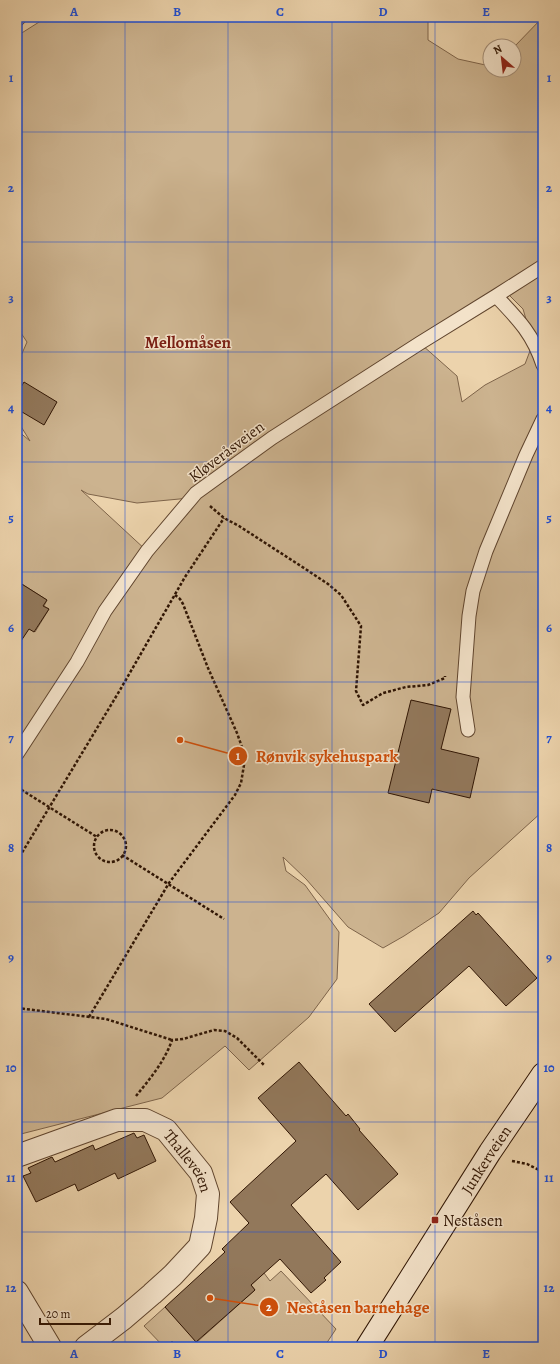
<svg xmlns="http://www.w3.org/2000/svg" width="560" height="1364" font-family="Alegreya,serif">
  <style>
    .green { fill: #ccb38f; stroke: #7e644a; fill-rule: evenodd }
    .building { fill: #92785b; stroke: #311604 }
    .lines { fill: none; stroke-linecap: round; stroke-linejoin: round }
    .lane-casing { stroke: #60452e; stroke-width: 15 }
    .street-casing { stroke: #60452e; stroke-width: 24 }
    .secondary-casing { stroke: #311604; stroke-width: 24 }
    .path { stroke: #311604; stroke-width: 2.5; stroke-dasharray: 3 2; stroke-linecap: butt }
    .lane { stroke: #f3e2c9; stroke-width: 13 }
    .street { stroke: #f3e2c9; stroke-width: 22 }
    .secondary { stroke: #f3e2c9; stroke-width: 22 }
    .grid { fill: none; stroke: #1d4ed8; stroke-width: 1; stroke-opacity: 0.55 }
    .poi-dot { fill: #8f2418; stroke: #f3e2c9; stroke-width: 1.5 }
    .labels { text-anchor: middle; stroke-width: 3; stroke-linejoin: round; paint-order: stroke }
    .street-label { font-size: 16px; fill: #311604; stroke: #f3e2c9 }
    .poi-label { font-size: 16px; fill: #311604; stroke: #f3e2c9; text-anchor: start }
    .neighbourhood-label { font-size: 17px; font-weight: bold; fill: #7a1f14; stroke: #f3e2c9 }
    .leader { fill: none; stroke: #cd4f0b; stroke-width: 1.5 }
    .callout-dot { fill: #cd4f0b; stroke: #f3e2c9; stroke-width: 1.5 }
    .mark-label { font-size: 12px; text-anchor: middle; font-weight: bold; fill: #fff }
    .callout-label { font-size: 17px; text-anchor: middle; font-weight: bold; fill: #cd4f0b; stroke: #f3e2c9; stroke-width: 3; stroke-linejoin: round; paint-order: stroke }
    .neatline { fill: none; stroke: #1d4ed8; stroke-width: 1.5 }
    .grid-label { font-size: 13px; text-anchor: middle; font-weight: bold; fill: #1d4ed8 }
  </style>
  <rect width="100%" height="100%" fill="#ecd3ac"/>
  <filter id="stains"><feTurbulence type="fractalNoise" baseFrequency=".005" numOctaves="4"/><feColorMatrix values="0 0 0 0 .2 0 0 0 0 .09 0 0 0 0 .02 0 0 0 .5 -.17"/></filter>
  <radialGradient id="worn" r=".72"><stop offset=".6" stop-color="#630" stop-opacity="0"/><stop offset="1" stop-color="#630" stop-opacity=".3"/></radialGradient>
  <path class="green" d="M47 17H428V40L458 59 490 66V70H514V47L543 17V811L469 878 439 913 404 936 383 948 348 927 306 879 283 857 286 871 305 885 339 932 337 979 309 1017 249 1070 225 1046 162 1098 17 1135V647L29 628 35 632 49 609 44 606 47 600 17 581V430L30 441 17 420V365L27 342 17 327V36ZM505 291 523 309 533 343 525 364 485 385 462 402 457 376 422 345ZM81 490 88 494 137 503 190 498 147 551Z
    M281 1271 336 1329 324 1347H177L172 1341 167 1347H164L144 1326 165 1307 197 1342 255 1290 251 1285 264 1273 270 1281Z"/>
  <path class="building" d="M24 382 57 402 44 425 17 409V394Z
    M17 581 47 600 43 606 49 609 34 632 29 629 17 647Z
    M411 700 451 709 441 749 479 758 470 798 432 789 429 803 388 793Z
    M473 911 476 915 478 913 537 978 506 1006 469 966 395 1032 369 1004Z
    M299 1062 346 1116 348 1114 360 1129 359 1130 398 1174 358 1210 326 1174 291 1205 341 1262 324 1278 326 1280 311 1293 280 1259 251 1285 255 1290 196 1342 165 1307 225 1252 222 1249 249 1223 230 1202 296 1141 258 1098Z
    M134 1133 137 1138 144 1135 156 1161 118 1179 115 1173 78 1191 75 1184 36 1202 23 1176 31 1173 28 1168 52 1157 55 1162 93 1145 95 1150Z"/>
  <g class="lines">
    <defs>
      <path id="lane" d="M17 20 20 17
        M496 296C518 319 533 334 543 365
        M468 730 463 697 469 616 473 591 486 551 526 455 543 419
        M17 754 77 662 105 611 147 551 196 493 272 438 420 343 496 296 543 266"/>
      <g id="street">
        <path id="s1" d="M17 1156 117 1120H145L166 1130 201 1173 208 1194 206 1218 200 1246 173 1275 152 1294 124 1318 86 1347"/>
        <path d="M17 1292 50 1347"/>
      </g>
      <g id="secondary">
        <path id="s2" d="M367 1347 490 1152 543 1074"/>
      </g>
    </defs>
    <use href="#lane" class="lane-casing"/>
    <use href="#street" class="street-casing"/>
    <use href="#secondary" class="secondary-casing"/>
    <path class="path" d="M210 506 224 518 239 526 307 570 328 584 341 595 361 626 356 691 363 705 383 693 406 687 428 685 445 678V676
      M17 787 97 837
      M94 846a16 16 0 1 1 32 0a16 16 0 1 1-32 0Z
      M122 855 224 919
      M17 861 120 690 185 577 224 518
      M17 1008 106 1019 172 1040
      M89 1017 169 883 235 795 241 783 244 765 243 750 237 733 208 668 183 604 180 599 175 595
      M539 1052 543 1046
      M136 1096C149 1080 165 1061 172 1040L183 1039 214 1030 225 1031 237 1038 264 1065
      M512 1161 527 1164 543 1172"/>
    <use href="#lane" class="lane"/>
    <use href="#street" class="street"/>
    <use href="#secondary" class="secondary"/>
  </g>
  <path class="grid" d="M125 17V1347M228 17V1347M332 17V1347M435 17V1347M17 132H543M17 242H543M17 352H543M17 462H543M17 572H543M17 682H543M17 792H543M17 902H543M17 1012H543M17 1122H543M17 1232H543"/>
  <rect class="poi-dot" x="431" y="1216" width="8" height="8" rx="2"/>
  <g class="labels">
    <g class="street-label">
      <text transform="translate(226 451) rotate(-37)" y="6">Kløveråsveien</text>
      <text dy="6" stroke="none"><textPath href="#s2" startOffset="222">Junkerveien</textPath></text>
      <text dy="6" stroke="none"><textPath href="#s1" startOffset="196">Thalleveien</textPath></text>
    </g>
    <g class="poi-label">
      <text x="443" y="1226">Neståsen</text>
    </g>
    <g class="neighbourhood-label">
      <text x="188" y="348">Mellomåsen</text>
    </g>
  </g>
  <path class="leader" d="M180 740L238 756M210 1298L269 1307"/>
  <g class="callout-dot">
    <circle cx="180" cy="740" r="4"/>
    <circle cx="210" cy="1298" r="4"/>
    <circle cx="238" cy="756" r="10"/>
    <circle cx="269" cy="1307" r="10"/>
  </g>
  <g class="mark-label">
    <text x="238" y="760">1</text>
    <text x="269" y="1311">2</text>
  </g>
  <g class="callout-label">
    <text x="327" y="762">Rønvik sykehuspark</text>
    <text x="358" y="1313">Neståsen barnehage</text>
  </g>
  <rect width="560" height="1364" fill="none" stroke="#ecd3ac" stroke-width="44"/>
  <g transform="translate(502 58) rotate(332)"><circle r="19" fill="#f3e2c9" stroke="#a5907a"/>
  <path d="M0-3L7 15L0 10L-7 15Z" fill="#8f2418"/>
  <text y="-6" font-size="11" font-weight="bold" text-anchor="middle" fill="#311604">N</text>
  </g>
  <path d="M40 1318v6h70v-6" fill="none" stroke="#311604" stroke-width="2"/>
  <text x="46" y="1318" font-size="12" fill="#311604" stroke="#f3e2c9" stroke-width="3" paint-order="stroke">20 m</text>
  <rect x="22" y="22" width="516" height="1320" class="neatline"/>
  <g class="grid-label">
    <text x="74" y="16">A</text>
    <text x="177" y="16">B</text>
    <text x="280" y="16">C</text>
    <text x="383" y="16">D</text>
    <text x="486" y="16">E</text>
    <text x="11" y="82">1</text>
    <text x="549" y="82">1</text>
    <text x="11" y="192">2</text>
    <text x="549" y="192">2</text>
    <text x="11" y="302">3</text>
    <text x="549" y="302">3</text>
    <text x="11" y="412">4</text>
    <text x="549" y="412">4</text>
    <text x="11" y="522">5</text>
    <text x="549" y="522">5</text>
    <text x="11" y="632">6</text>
    <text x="549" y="632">6</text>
    <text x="11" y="742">7</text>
    <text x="549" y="742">7</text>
    <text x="11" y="852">8</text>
    <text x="549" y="852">8</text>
    <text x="11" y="962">9</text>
    <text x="549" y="962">9</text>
    <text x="11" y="1072">10</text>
    <text x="549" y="1072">10</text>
    <text x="11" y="1182">11</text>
    <text x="549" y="1182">11</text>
    <text x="11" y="1292">12</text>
    <text x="549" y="1292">12</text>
    <text x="74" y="1358">A</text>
    <text x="177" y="1358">B</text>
    <text x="280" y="1358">C</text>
    <text x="383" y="1358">D</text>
    <text x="486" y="1358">E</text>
  </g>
  <rect width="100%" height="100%" filter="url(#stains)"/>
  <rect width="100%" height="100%" fill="url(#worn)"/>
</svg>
